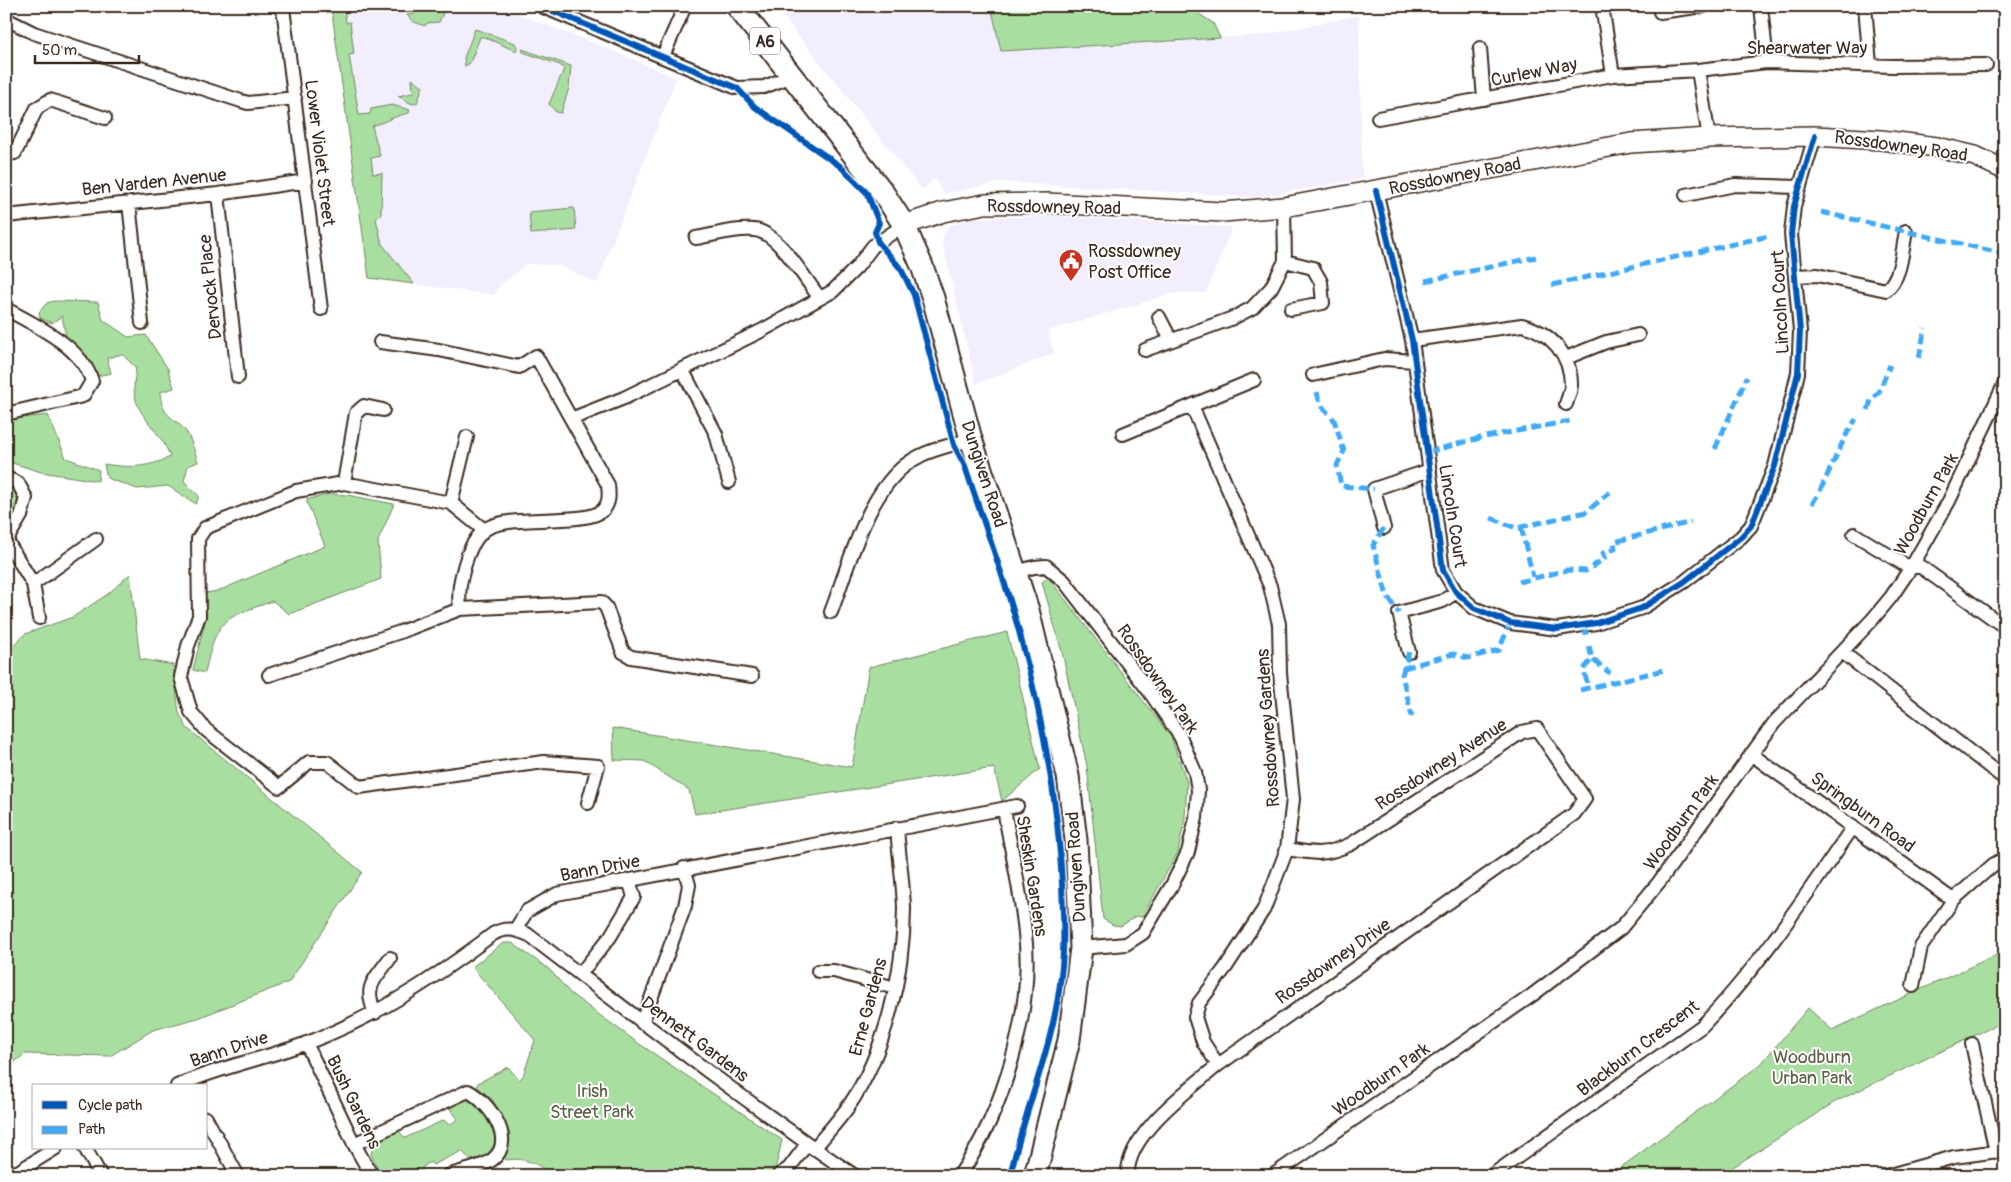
<svg xmlns="http://www.w3.org/2000/svg" width="2011" height="1182" font-family="Pangolin,sans-serif">
  <style>
    .built { fill: #f2eefd }
    .green { fill: #a9dea1; stroke: #728460 }
    .lines { fill: none; stroke-linecap: round; stroke-linejoin: round }
    .minor-casing { stroke: #3b2a1e; stroke-width: 16 }
    .secondary-casing { stroke: #3b2a1e; stroke-width: 22 }
    .trunk-casing { stroke: #3b2a1e; stroke-width: 25 }
    .minor { stroke: #fff; stroke-width: 12 }
    .secondary { stroke: #fff; stroke-width: 19 }
    .trunk { stroke: #fff; stroke-width: 21 }
    .quiet { stroke: #3fa9f5; stroke-width: 5; stroke-dasharray: 10 5; stroke-linecap: butt }
    .cycleway-casing { stroke: #fff; stroke-width: 9 }
    .cycleway { stroke: #0057b8; stroke-width: 6 }
    .labels { text-anchor: middle; stroke-width: 4; stroke-linejoin: round; paint-order: stroke }
    .shield { fill: #fff; stroke: #766a62; stroke-width: 1 }
    .shield-label { font-size: 16px; font-weight: bold; fill: #3b2a1e }
    .street-label { font-size: 18px; fill: #3b2a1e; stroke: #fff }
    .poi-label { font-size: 18px; fill: #3b2a1e; stroke: #fff; text-anchor: start }
    .park-label { font-size: 18px; fill: #5c6045; stroke: #fff }
  </style>
  <rect width="100%" height="100%" fill="#fff"/>
  <filter id="ink" filterUnits="userSpaceOnUse"><feTurbulence type="fractalNoise" baseFrequency=".02" numOctaves="2"/><feDisplacementMap in="SourceGraphic" scale="10" xChannelSelector="R" yChannelSelector="G"/><feConvolveMatrix kernelMatrix="1 2 1 2 8 2 1 2 1" color-interpolation-filters="sRGB"/></filter>
  <g filter="url(#ink)">
    <path class="built" d="M331 6H497L609 49 676 78 597 283 558 265 525 264 499 287 494 295 369 278Z
      M775 6H991L1002 51 1264 35 1359 15 1362 179 1255 197 1002 182 944 194 935 179 922 190Z
      M1059 216 1232 227 1206 293H1175L1048 331 1054 353 976 384 942 241 947 227 972 218Z"/>
    <path class="green" d="M331 6H344L346 23 350 22 354 54 349 55 359 115 370 114 371 109 392 105 410 110 409 113C397 115 385 122 372 126L380 156 371 158 373 174 382 173 381 214 376 219 382 244 414 284 369 278Z
      M414 6H446L439 22 427 23 425 26 412 21 407 15 415 14Z
      M991 6H1187L1213 23 1220 38 1001 51Z
      M475 29 515 43 517 47 516 51 484 37H480L470 63 465 66 464 58Z
      M522 49 571 66 569 88 561 113 556 112 549 104 564 69 560 65 523 52Z
      M412 79 423 86 417 103 412 104 398 96 413 93Z
      M574 208 576 230 531 234 529 212Z
      M54 301 98 302 103 320 128 337 146 335 168 369 174 388 160 392C162 420 175 415 187 433 192 442 195 452 198 462L188 466 184 481 199 496 196 504 168 486 137 489 107 478 104 464C129 468 147 468 170 457 163 432 134 416 134 388 134 382 135 375 136 368L122 354 107 358 111 373 97 376 66 337 62 316 52 323 40 318 39 312 47 303Z
      M48 415 66 458 99 470 98 481 41 472 6 461V420Z
      M6 485C23 495 20 513 6 525Z
      M330 494 347 495 394 504 378 541 381 579 289 614 273 601C222 619 217 618 205 673L193 670 206 617 205 593 218 591 325 546 306 500Z
      M130 574 140 659 173 665 179 713 187 728 362 872 289 982 198 1018 153 1030 110 1056 25 1054 11 1065 6 1091V652L25 634 73 617 108 594Z
      M1048 577 1171 737 1187 782 1185 818 1178 852 1142 917 1136 916 1121 926 1113 925 1103 919 1087 766 1062 652 1042 582Z
      M1007 632 1040 769 1002 801 994 768 695 814 689 790 644 761 614 760 613 728 852 767 869 667Z
      M503 943H512L550 970 571 994 638 1043 782 1140 775 1170 759 1176H553C539 1164 525 1157 506 1160L502 1156 510 1134 492 1099 477 1087 478 1083 508 1067 519 1080 523 1076 535 1040 472 967Z
      M2005 951V1021L1835 1102 1719 1176H1609L1760 1065 1808 1008 1832 1030Z
      M461 1099C483 1098 491 1122 498 1140L485 1157 470 1160 462 1151 433 1165 430 1162 424 1166 421 1172 415 1176H381L371 1154 375 1138 398 1130 405 1138 444 1120 449 1125 458 1119 448 1106Z"/>
    <g class="lines">
      <defs>
        <path id="minor" d="M277 6 283 8 321 309
          M541 6 737 88 764 87 792 76
          M1602 6 1613 75
          M1659 6 1660 12 1704 6
          M1761 6 1767 62
          M1865 6 1870 65
          M6 19 34 33 241 101 248 103 295 98
          M1480 48 1484 99
          M663 56 685 6
          M1378 118 1613 75 1698 70
          M1709 138 1698 70 1767 62 1893 66 1986 65
          M6 155 15 153 37 108 50 100 105 118
          M1376 191 1412 340 1443 570 1456 592 1474 608 1510 623 1557 629 1596 623 1642 608 1684 582 1741 537 1751 526 1775 466 1798 373 1800 331 1791 234 1794 206 1815 136
          M218 194 238 377
          M1686 195 1735 185 1800 187
          M129 203 142 323
          M6 216 218 194 306 181
          M696 238C714 235 736 228 754 230 778 231 805 280 820 298
          M1285 261 1313 268 1321 282 1323 303 1291 309
          M1795 276 1817 275 1886 290C1902 277 1902 250 1906 231
          M6 309C37 326 81 346 92 381L83 396 6 414
          M1159 317 1171 340
          M1412 340 1522 325C1550 332 1571 354 1571 385 1571 391 1568 398 1566 404
          M380 342 439 350 519 367 536 356 608 485C609 494 610 503 603 510 586 527 503 512 483 531 474 540 468 552 465 564 460 581 458 592 460 609
          M1145 350 1233 318 1252 308 1271 288 1285 261 1284 207
          M1566 358 1606 342 1638 335
          M682 369 716 434 729 482
          M1313 375 1384 359 1415 361
          M1192 406 1270 586 1279 624 1280 673 1293 799 1287 849 1264 909 1226 967 1199 1003 1195 1017 1203 1042 1218 1065
          M571 419 624 398 761 331 833 291 857 267 873 246 904 225
          M1123 434 1254 380
          M6 478 18 483 26 498 21 516 6 541
          M344 483 356 413 364 406 383 410
          M451 503 467 437
          M1384 528 1374 489 1430 470
          M484 530 451 503 344 483 296 491 205 528 198 539 199 616 188 646 181 677 191 712 206 730 279 787 309 762H327L359 787 544 762 598 766 588 803
          M1854 534 1905 565 1921 567 2005 627
          M7 541 33 584 39 618
          M1016 572 1034 567 1046 566 1064 581 1149 691 1180 736 1195 772 1198 790 1196 818 1188 852 1172 885 1143 933 1126 944 1081 948
          M33 584 96 539
          M831 612C850 563 869 480 920 456 935 448 954 445 971 439
          M1409 652 1399 613 1443 601 1456 592
          M1842 652 2005 779
          M269 675 400 632 460 609 601 602 606 607 623 652 631 657 752 676
          M1751 754 1953 900
          M515 930 527 911 557 894 1017 806
          M818 971H834L895 988
          M580 974 610 937 634 897 629 880
          M1913 986 1921 947 1953 900 1993 865 2005 858
          M375 1013C363 985 375 980 390 958
          M642 1023 685 906 689 885 684 868
          M306 1043 354 1144 372 1176
          M1972 1044 1996 1152
          M177 1086C218 1067 264 1059 307 1043 376 1017 435 978 493 934 505 927 514 929 527 934 635 1016 742 1100 855 1176
          M206 1118 238 1176
          M354 1144 468 1091C488 1101 518 1141 492 1160 481 1168 461 1171 448 1176
          M85 1148 101 1176
          M814 1149C825 1135 838 1121 848 1107 885 1054 904 973 904 908 903 882 899 855 897 828
          M11 1176 56 1148
          M778 1176 789 1168 807 1144
          M959 1176C1003 1113 1034 1010 1025 933 1021 891 1011 850 1004 809
          M1128 1176C1125 1135 1190 1089 1218 1065L1574 814 1585 799 1537 729 1522 732 1351 844C1325 856 1315 854 1287 849
          M1272 1176 1531 996 1621 928 1659 882 1774 723 1872 620 1891 597 1912 566 1949 501 2005 383
          M1491 1176 1702 1026C1759 967 1806 895 1853 827
          M1886 1176 1954 1157 2005 1150"/>
        <path id="secondary" d="M904 225 943 212 985 204 1047 203 1223 212 1284 207 1631 143 1709 138 1815 136 1881 140 1937 147 1975 156 2005 170
          M6 1172 9 1176"/>
        <path id="trunk" d="M737 6 882 191 904 225 922 266 933 298 971 439 1028 610 1068 776 1076 840 1081 948 1069 1040 1035 1176"/>
      </defs>
      <use href="#minor" class="minor-casing"/>
      <use href="#secondary" class="secondary-casing"/>
      <use href="#trunk" class="trunk-casing"/>
      <use href="#minor" class="minor"/>
      <use href="#secondary" class="secondary"/>
      <use href="#trunk" class="trunk"/>
      <path class="quiet" d="M1821 212 2005 254
        M1425 281 1536 257
        M1552 285 1769 236
        M1919 358 1925 328
        M1317 392 1320 404 1334 420 1344 451 1337 465 1341 486 1374 489
        M1868 410 1871 400 1879 392 1890 365
        M1715 449 1747 377
        M1428 452 1480 438 1570 421
        M1812 504 1819 493 1845 437 1856 419
        M1491 518 1516 528 1586 512 1610 492
        M1521 527 1533 577
        M1384 528 1373 545 1387 596 1399 613
        M1519 582 1567 570 1586 571 1605 558 1603 553 1615 549 1614 542 1691 522
        M1584 625 1587 639
        M1589 646 1592 659 1610 673
        M1409 652 1402 675 1412 717
        M1404 668 1453 654 1468 658 1499 650 1510 623
        M1584 669 1592 659
        M1585 674 1587 683
        M1580 690 1664 670"/>
      <defs>
        <path id="cycleway" d="M541 6 737 88 755 107 840 166 867 193 879 223 875 232 878 242 901 269 914 295 954 445 965 466C983 522 1005 578 1020 635 1042 716 1058 800 1062 884 1063 914 1065 945 1061 975 1054 1045 1025 1108 1010 1176
          M1376 191 1412 340 1443 570 1456 592 1474 608 1510 623 1557 629 1596 623 1642 608 1684 582 1741 537 1751 526 1775 466 1798 373 1800 331 1791 234 1794 206 1815 136"/>
      </defs>
      <use href="#cycleway" class="cycleway-casing"/>
      <use href="#cycleway" class="cycleway"/>
    </g>
  </g>
  <defs>
    <symbol id="civic-pin" viewBox="-11 -11 22 30"><path d="M0 17L-7.5 6A9.5 9.5 0 1 1 7.5 6Z" fill="#c8321e" stroke="#fff"/><path d="M-.6-6.5H3V-4.5H.6V-3L4-1V1h2V6H-6V1h2V-1L-.6-3ZM-1.2 2.5V6h2.4V2.5Z" fill="#fff"/></symbol>
  </defs>
  <g fill-rule="evenodd">
    <use href="#civic-pin" x="1057" y="247" width="28" height="38"/>
  </g>
  <g class="labels">
    <rect class="shield" x="750" y="27.5" width="30" height="27" rx="4"/>
    <g class="shield-label">
      <text x="765" y="47">A6</text>
    </g>
    <g class="street-label">
      <text x="1807" y="54">Shearwater Way</text>
      <text transform="translate(1534 72) rotate(-11)" y="6">Curlew Way</text>
      <text transform="translate(1901 146) rotate(8)" y="6">Rossdowney Road</text>
      <text transform="translate(320 153) rotate(83)" y="6">Lower Violet Street</text>
      <text transform="translate(1455 176) rotate(-11)" y="6">Rossdowney Road</text>
      <text transform="translate(154 182) rotate(-6)" y="6">Ben Varden Avenue</text>
      <text transform="translate(1054 207) rotate(1)" y="6">Rossdowney Road</text>
      <text transform="translate(210 287) rotate(-96)" y="6">Dervock Place</text>
      <text transform="translate(1780 302) rotate(-93)" y="6">Lincoln Court</text>
      <text transform="translate(984 474) rotate(72)" y="6">Dungiven Road</text>
      <text transform="translate(1926 504) rotate(-61)" y="6">Woodburn Park</text>
      <text transform="translate(1453 516) rotate(81)" y="6">Lincoln Court</text>
      <text transform="translate(1158 679) rotate(55)" y="6">Rossdowney Park</text>
      <text transform="translate(1268 728) rotate(-94)" y="6">Rossdowney Gardens</text>
      <text transform="translate(1441 764) rotate(-33)" y="6">Rossdowney Avenue</text>
      <text transform="translate(1863 812) rotate(36)" y="6">Springburn Road</text>
      <text transform="translate(1681 822) rotate(-54)" y="6">Woodburn Park</text>
      <text transform="translate(1076 867) rotate(-94)" y="6">Dungiven Road</text>
      <text transform="translate(600 868) rotate(-11)" y="6">Bann Drive</text>
      <text transform="translate(1032 876) rotate(81)" y="6">Sheskin Gardens</text>
      <text transform="translate(1333 961) rotate(-35)" y="6">Rossdowney Drive</text>
      <text transform="translate(868 1007) rotate(-75)" y="6">Erne Gardens</text>
      <text transform="translate(695 1039) rotate(37)" y="6">Dennett Gardens</text>
      <text transform="translate(1638 1048) rotate(-37)" y="6">Blackburn Crescent</text>
      <text transform="translate(229 1049) rotate(-18)" y="6">Bann Drive</text>
      <text transform="translate(1381 1079) rotate(-35)" y="6">Woodburn Park</text>
      <text transform="translate(354 1102) rotate(64)" y="6">Bush Gardens</text>
    </g>
    <g class="poi-label">
      <text x="1088" y="257">Rossdowney<tspan x="1088" dy="21">Post Office</tspan></text>
    </g>
    <g class="park-label">
      <text x="1812" y="1063">Woodburn<tspan x="1812" dy="21">Urban Park</tspan></text>
      <text x="592" y="1097">Irish<tspan x="592" dy="21">Street Park</tspan></text>
    </g>
  </g>
  <rect width="2011" height="1182" fill="none" stroke="#fff" stroke-width="25"/>
  <rect x="12" y="12" width="1986" height="1157" fill="none" stroke="#3b2a1e" stroke-width="2" filter="url(#ink)"/>
  <rect x="32" y="1084" width="175" height="65" fill="#ffffff" stroke="#b1aaa5"/>
  <rect x="42" y="1101" width="25" height="8" fill="#0057b8" stroke="#b1aaa5"/>
  <text x="78" y="1110" font-size="15" fill="#3b2a1e">Cycle path</text>
  <rect x="42" y="1126" width="25" height="8" fill="#3fa9f5" stroke="#b1aaa5"/>
  <text x="78" y="1134" font-size="15" fill="#3b2a1e">Path</text>
  <path d="M35 55v8h104v-8" fill="none" stroke="#3b2a1e" stroke-width="2.5"/>
  <text x="42" y="55" font-size="15" fill="#3b2a1e" stroke="#ffffff" stroke-width="4" paint-order="stroke">50 m</text>
</svg>
